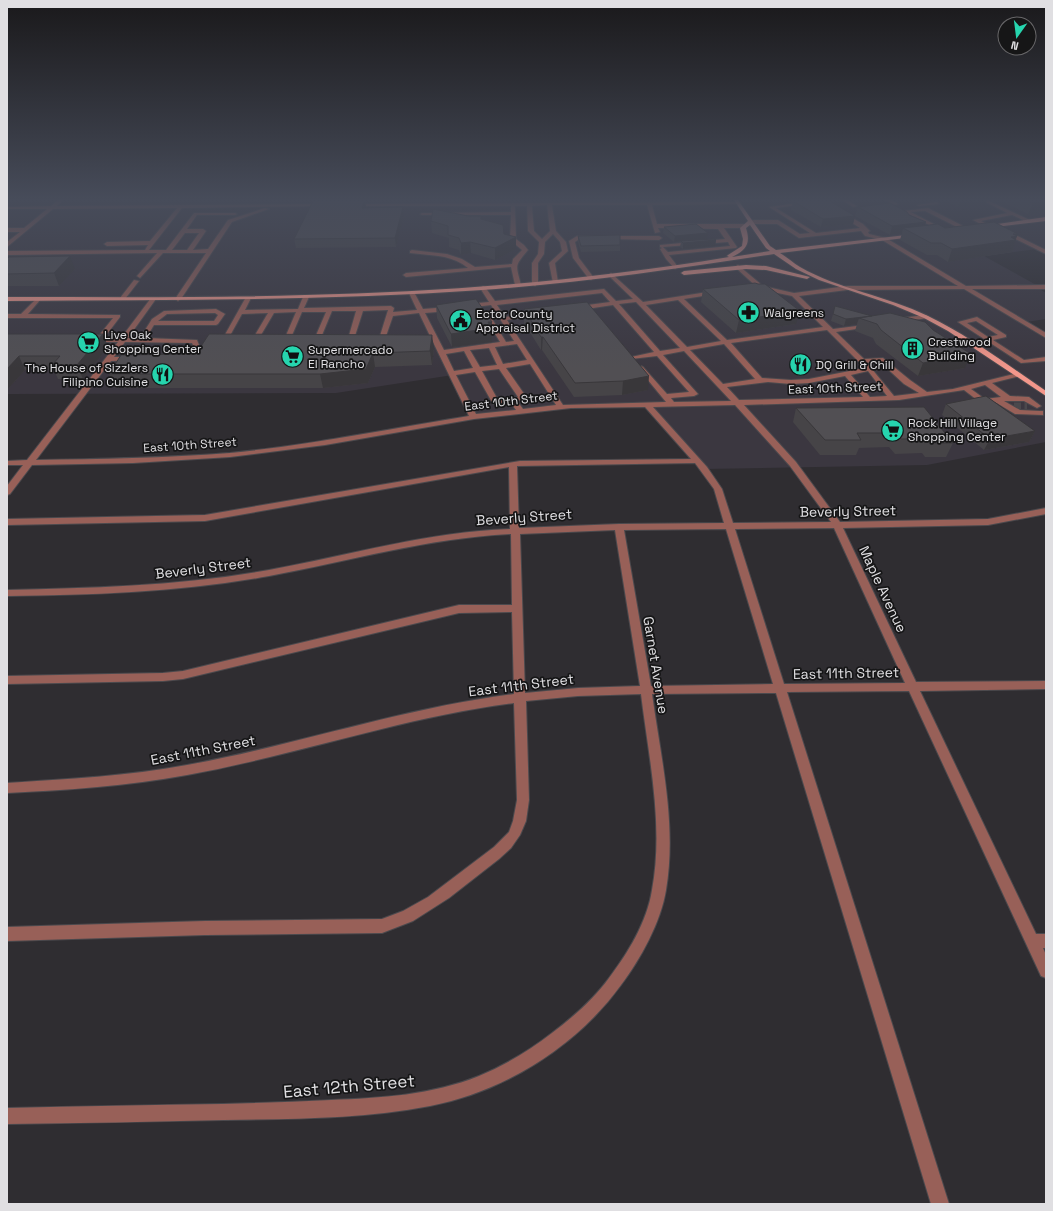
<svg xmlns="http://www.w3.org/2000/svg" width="1053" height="1211" font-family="'Space Grotesk',sans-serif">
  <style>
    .built { fill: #3b3740 }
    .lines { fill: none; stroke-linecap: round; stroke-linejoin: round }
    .minor-tunnel { stroke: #4a484c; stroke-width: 7; stroke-dasharray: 7 3.5; stroke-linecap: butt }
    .minor-casing { stroke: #4b494d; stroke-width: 2 }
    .major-casing { stroke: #4b494d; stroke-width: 2 }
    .minor { fill: #986058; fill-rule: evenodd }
    .major { fill: #f3978b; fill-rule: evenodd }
    .wall { fill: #464447 }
    .shaded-wall { fill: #39373a }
    .building { fill: #514f53; stroke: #39373a }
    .labels { text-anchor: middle; stroke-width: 3.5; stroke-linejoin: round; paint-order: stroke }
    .far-poi-label { font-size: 12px; fill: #e0dfe2; stroke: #161617; text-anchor: start }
    .far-street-label { font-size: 12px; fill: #e0dfe2; stroke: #161617 }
    .street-label { font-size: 14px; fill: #e0dfe2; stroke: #161617 }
    .near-street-label { font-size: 17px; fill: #e0dfe2; stroke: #161617 }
  </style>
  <rect width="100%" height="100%" fill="#2f2d31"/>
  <path class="built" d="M7 200H1046V248L984 256 1040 287H1036L1046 293V319L1020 323 1046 338V442L927 465 704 469 649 403 610 404 474 417 453 375 336 393 7 394Z"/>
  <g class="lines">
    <path class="minor-tunnel" d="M486 313 488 317
      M1014 406H1027"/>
    <defs>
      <path id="minor" d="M58 200H63L57 206 324 204 326 205 324 206 182 208 149 250H166L194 213H235L237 214 235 215H197L187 229H203L206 231 193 250 208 249 228 220 265 208 269 209 232 222 181 299 178 301 175 299 206 253H163L140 278 137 276 157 253 7 255V251L145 250 148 245 107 246 104 244 107 242 150 241 177 208 53 209 7 247V242L20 232H7V228H24L47 209H7V207L51 206ZM185 233H199L187 250H172Z
        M816 200H821L863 224 870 231 868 232 869 234 886 238 966 286 1046 285V289H972L1046 333V338L964 289 847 290 799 296 833 329 872 324V326L870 327 836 332 864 359 883 358 910 380 927 392 953 389 1018 373 1022 375 1020 376 992 383 1010 396 1029 397 1041 406 1037 408 1024 401H1004L1020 410 1040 411H1043V415L1015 414 995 402 981 403 964 390 899 400 744 405 796 462 840 522 988 519 1046 508V514L988 525 843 528 916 682 1046 681V689L920 691 1036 934H1046V948H1043L1046 955V978L1041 976 909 691 787 692 949 1204H931L776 693 652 694C661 759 677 825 666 890 661 922 640 960 621 985 577 1046 504 1092 430 1106 363 1119 292 1119 224 1120 151 1122 79 1123 7 1124V1108C79 1106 151 1105 223 1104 259 1103 295 1102 331 1100 381 1098 432 1095 479 1076 505 1065 529 1051 552 1033 573 1017 593 1000 609 978 628 953 647 922 652 890 664 826 649 759 641 694L578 696 526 701 529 800 526 821 520 835 511 848 499 859 449 898 413 921 382 933 205 935 7 941V927L205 921 382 919 403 911 428 897 494 847 509 832 513 821 517 800 514 703C404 717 297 755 187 775 128 786 67 790 7 793V783C67 779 128 776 187 765 297 745 403 708 514 694L512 612 459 613 183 679 163 681 7 684V676L163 673 183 671 459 605H512L511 534C428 538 350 561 269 576 182 592 95 595 7 596V590C95 588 182 586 269 570 350 555 428 532 510 529L509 467 205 521 7 525V519L205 515 520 461 691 459 645 407 571 408 474 419 325 445 230 457 133 463 32 465 10 494 7 495V486L23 465H7V461L27 460 118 342H93L90 340 97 338 113 318H7V314H21L38 297 41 299 28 314 120 315V317L104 338H121L151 298H155L156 299 128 338H140L152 319 164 311 216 309 225 314 218 324 216 325H154L146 338 197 340 199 345C194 354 189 358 179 361L176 359 187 353 193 345 192 343 125 342 114 357H131L134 359 133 360 111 361 36 460C100 459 165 458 230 453 310 445 390 429 469 416L432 340H419L416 338 419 336H430L419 313 393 316 385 339 382 341 379 339 388 310 363 311 354 339 351 341 348 339 356 311H332L320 340 317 342 314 340 326 312H302L290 340 287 342 284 340 296 312 274 313 258 340 255 342 252 340 268 313 242 314 227 341H223L222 340 246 297 251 298 245 310 298 309 303 297 306 295 309 297 304 308 391 306 394 308 393 312 417 310 409 293 414 292 423 309 449 307 452 309 449 311 425 313 444 350 500 342 485 317 488 315 491 317 506 342 514 341 491 305 467 308 464 306 467 304 489 302 480 288 483 286 485 287 495 301 604 289 616 301 633 299 609 276 608 275 611 273 643 302 714 291 717 293 716 294 684 299 727 340 823 327 792 296 759 289 736 268V266L738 265 763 286 794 293 847 286H958L882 240 865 236 861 231 799 238 777 224H750L747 222 750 220H778L800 234 810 233 769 207 805 202 807 204 776 208 816 233 860 228ZM602 293 610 302 580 306 577 308 580 310 613 305 654 352 631 357V359L657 356 689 392 667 394 643 367 641 366 638 368 666 402 563 405 507 320 536 316 539 314 536 312 505 317 497 305ZM678 300 721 341 687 347 646 305ZM636 302 680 348 660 351 619 304ZM215 313 218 315 214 321H158L167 314ZM827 330 865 368 809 379 791 380 762 378 731 343ZM517 344 527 360 503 364 495 347ZM724 344 755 379 723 384 690 350ZM489 348 497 365 480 367 470 350ZM464 351 473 368 454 371 446 354ZM684 351 731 401 674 402 671 398 694 396 698 394 663 355ZM879 361 904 384 919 393 894 396 867 363ZM530 364 556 405 523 409 517 401 527 398 506 368ZM499 369 518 397 498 400 482 371ZM868 371 887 396 870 397 851 375ZM475 372 493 404 510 402 516 410 476 414 456 375ZM845 376 863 397 739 400 727 387 768 382 791 384 809 383ZM985 385 1001 397 985 399 971 389ZM735 405 790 466 831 522 733 523 722 489 707 467 653 407ZM695 463 714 489 724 523 619 524 519 528 517 466ZM834 528 905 683 784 684 735 529ZM726 529 773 684 651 686 624 530ZM615 530 640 686 578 688 525 693 520 534Z
        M842 200H847L857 206 853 207Z
        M885 200H891L898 204 894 205Z
        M982 200H987L1032 221 1027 222 1012 215 981 221 991 226 986 227 973 220 1007 213Z
        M738 202 740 204 652 205 657 224H745L748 226 745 228H724L737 247 736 248 669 255 678 267 675 269 666 259 660 249 662 248 660 247V245L725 239 718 229 658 228 660 232 655 233 647 205H552L556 231 566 242 568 251 555 263 558 282 553 283 549 263 562 251 560 242 553 234 545 242 544 254 538 263V284L535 286 532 284V263L538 254 539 242 528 231 527 206H515L516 239 524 245 528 250C514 267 516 264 521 285L518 287 515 285 511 267 406 277 403 275 406 273 468 268C451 254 431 256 410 253V251L412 250 447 254 462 259 475 267 512 264 513 259 522 250 510 240 511 215H422L420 214 422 213 511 212V206H352L350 205 352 204ZM547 205 550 231 542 239 534 231 532 206ZM728 242 730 246 668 252 663 247Z
        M937 202 939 204 919 206 917 205Z
        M928 208 967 228 968 229 963 230 925 211 911 212 947 231 942 232 903 211Z
        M1005 230 1046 250V254L1003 233 1002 232Z
        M591 236 593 237V239L578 240 575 242 579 258 594 278 591 280 589 279 573 258 569 241 577 236Z
        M607 236H659L662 238 659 240 605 239V237Z
        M134 280 139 281 125 299H121L120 298Z
        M926 315 929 317 928 318 900 322 897 320 900 318Z
        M977 317 1006 335V337L993 340 1024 360 1046 357V361L1021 363 958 322ZM976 321 998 335 988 337 967 323Z"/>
      <path id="major" d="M734 200H738L770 246 776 250 915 234 916 235 913 237 780 253C787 257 793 263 800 267 838 289 887 296 928 316 968 335 1009 366 1046 391V396L948 331 924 318 893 305 819 280 796 269 774 254C677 269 580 283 482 290 324 301 166 300 7 301V297C106 297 206 298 305 295 447 292 590 280 729 257L727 256 728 255 742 246 743 239 740 228 748 221ZM750 225 766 248 770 251 732 257C746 250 751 244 746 228Z
        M1046 217V221L987 228 984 226Z
        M746 265 766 266 810 277 807 279 766 270 746 269 684 275 681 273 684 271Z"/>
    </defs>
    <use href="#minor" class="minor-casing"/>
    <use href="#major" class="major-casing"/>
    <use href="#minor" class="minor"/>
    <use href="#major" class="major"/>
  </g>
  <path class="wall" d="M317 200H365L366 208 404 216 396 247 296 248 294 239 318 201Z
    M945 200H986L985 203 958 207Z
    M990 200H1046V212L1028 214 1001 201 995 202Z
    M793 201 855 216 853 224 821 227 791 210Z
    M858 207 909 215 925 226 1018 234 1016 239V240L1012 252 948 262 937 255H927L900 240 902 233 890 235 855 216Z
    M431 221 504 234 516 249 495 260 471 253 461 255 459 250 449 247V238L432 233Z
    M664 227 707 239 716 240 715 246 683 249 680 247 681 242H674L663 233Z
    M578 236 620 245V251L581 252 578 242Z
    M7 259 75 269 59 286H7Z
    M703 289 796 324 736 333 701 302Z
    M436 305 492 335V342L452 347 437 318Z
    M524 309 648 390 622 395 574 397 542 350H541L524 323Z
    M833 314 872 316 965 368 918 376 876 344 873 338 855 331 857 324 844 326 831 321Z
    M7 334H103L108 347 83 379H58L54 370H25L7 390Z
    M434 348 432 365 375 367 368 383 323 388H115L109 374 196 354Z
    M946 404 1035 431 1029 442 984 450 942 415Z
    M796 408 953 443 946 457H925L922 453 895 454 889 447 859 448 856 455H820L793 422Z"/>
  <path class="shaded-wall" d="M365 200 366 209 362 208Z
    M961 200H986L985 203 958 207Z
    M996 200H1001V201L995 202Z
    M1046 201V212L1028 214 1033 203Z
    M403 207 404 216 396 247 395 238Z
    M855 216 853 224 821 227 823 219Z
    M926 222 923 230 903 228 902 233 890 235 892 226Z
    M708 233 707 239 674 242 675 236Z
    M1013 234H1018L1015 240H1016L1012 252 948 262 952 249Z
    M516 237V249L495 260V248Z
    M716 240 715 246 683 249V243Z
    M470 242 471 253 461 255V243Z
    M70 256 75 269 59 286 54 273Z
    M800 311 796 324 736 333 739 320Z
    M872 316 859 318 857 324 844 326 846 319Z
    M488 322H492V342L452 347 451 334Z
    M103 334 108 347 83 379 77 365Z
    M432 335 434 348 432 365 430 351Z
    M541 337H543L542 350H541Z
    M373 353 375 367 368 383 323 388 320 374Z
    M971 354 965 368 918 376 923 363Z
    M19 356 25 370 7 390V369Z
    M649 376 648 390 622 395 623 381Z
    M1035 431 1029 442 984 450 990 439Z"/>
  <path class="building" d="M365 200 362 208 403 207 395 238 294 239 313 201Z
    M804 200H828L855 216 823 219 793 201Z
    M1025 200H1046V201L1033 203Z
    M890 203 907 212 909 215 926 222 892 226 858 207Z
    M433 209 468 216H481V219L503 225 504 234 516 237 495 248 470 242 461 243 459 238 448 235V226L431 221Z
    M994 222 1018 234H1013L1017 236 1011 237 1016 240 952 249 941 243H931L903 228 938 224 945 228Z
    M696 224 708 233 675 236 664 227Z
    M620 235V245L581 246 578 236Z
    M714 239 716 240 683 243 681 241Z
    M70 256 54 273 7 274V259L9 257Z
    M755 283 758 284H765L800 311 739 320 703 289Z
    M476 299 492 322H488L491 328 451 334 436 305Z
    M587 302 649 376 623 381 575 383 543 337H541L524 309Z
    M835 306 872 316 846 319 833 314Z
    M890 313 925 322 933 330 971 354 923 363 881 330 877 324 859 318Z
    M7 334H103L77 365H52L60 356H19L7 369Z
    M209 334 432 335 430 351 373 353 366 369 320 374H109L121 355 196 354Z
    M986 396 1035 431 990 439 946 404Z
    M924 407 953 443H931L928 439H901L894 433H857L861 440H825L796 408Z"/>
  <linearGradient id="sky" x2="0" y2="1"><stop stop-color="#1a191b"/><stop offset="0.54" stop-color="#474c5a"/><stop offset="1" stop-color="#474c5a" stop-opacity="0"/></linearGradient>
  <rect width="1053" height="369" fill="url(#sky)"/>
  <defs>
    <symbol id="pharmacy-disc" viewBox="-11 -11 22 22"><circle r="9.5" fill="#26d5ae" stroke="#161617"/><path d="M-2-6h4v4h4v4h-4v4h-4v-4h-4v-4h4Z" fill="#111"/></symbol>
    <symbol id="civic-disc" viewBox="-11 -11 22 22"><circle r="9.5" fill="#26d5ae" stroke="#161617"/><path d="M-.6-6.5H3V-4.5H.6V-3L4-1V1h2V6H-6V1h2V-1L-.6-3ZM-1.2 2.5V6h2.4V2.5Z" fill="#111"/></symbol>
    <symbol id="supermarket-disc" viewBox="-11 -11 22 22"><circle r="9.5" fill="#26d5ae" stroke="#161617"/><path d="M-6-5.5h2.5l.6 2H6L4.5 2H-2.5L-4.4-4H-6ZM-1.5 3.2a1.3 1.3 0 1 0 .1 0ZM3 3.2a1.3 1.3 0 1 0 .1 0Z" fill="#111"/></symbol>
    <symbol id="building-disc" viewBox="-11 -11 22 22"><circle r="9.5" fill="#26d5ae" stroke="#161617"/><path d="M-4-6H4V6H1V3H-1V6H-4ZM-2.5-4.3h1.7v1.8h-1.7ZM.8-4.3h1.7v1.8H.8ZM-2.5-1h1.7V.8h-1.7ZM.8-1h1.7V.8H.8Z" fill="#111"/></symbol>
    <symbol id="restaurant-disc" viewBox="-11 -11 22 22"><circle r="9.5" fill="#26d5ae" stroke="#161617"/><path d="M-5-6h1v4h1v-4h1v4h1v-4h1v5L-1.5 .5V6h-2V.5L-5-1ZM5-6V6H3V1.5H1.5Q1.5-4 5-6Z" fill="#111"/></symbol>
  </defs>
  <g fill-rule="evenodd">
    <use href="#pharmacy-disc" x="736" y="300" width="25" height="25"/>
    <use href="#civic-disc" x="448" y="308" width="25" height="25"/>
    <use href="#supermarket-disc" x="76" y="330" width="25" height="25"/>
    <use href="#building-disc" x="900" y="336" width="25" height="25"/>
    <use href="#supermarket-disc" x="280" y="344" width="25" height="25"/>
    <use href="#restaurant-disc" x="788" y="352" width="25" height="25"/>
    <use href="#restaurant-disc" x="150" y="362" width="25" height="25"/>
    <use href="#supermarket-disc" x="880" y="418" width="25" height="25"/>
  </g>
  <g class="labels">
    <g class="far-poi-label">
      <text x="764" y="317">Walgreens</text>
      <text x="476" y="318">Ector County<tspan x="476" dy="14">Appraisal District</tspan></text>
      <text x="104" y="339">Live Oak<tspan x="104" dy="14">Shopping Center</tspan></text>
      <text x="928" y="346">Crestwood<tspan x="928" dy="14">Building</tspan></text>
      <text x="308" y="354">Supermercado<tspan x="308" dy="14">El Rancho</tspan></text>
      <text x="816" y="369">DQ Grill &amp; Chill</text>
      <text x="148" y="372" text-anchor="end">The House of Sizzlers<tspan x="148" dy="14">Filipino Cuisine</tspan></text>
      <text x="908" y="427">Rock Hill Village<tspan x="908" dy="14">Shopping Center</tspan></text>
    </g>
    <g class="far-street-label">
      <text transform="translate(835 388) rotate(-2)" y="4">East 10th Street</text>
      <text transform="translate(511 401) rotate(-7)" y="4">East 10th Street</text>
      <text transform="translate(190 445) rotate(-4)" y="4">East 10th Street</text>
    </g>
    <g class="street-label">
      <text transform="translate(848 511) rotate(-1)" y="5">Beverly Street</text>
      <text transform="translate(524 517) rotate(-4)" y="5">Beverly Street</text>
      <text transform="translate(203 568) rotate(-7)" y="5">Beverly Street</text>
      <text transform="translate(883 589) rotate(65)" y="5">Maple Avenue</text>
      <text transform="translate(656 665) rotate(81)" y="5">Garnet Avenue</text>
      <text transform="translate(846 673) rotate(-1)" y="5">East 11th Street</text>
      <text transform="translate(521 685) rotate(-7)" y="5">East 11th Street</text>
      <text transform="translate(203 750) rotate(-11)" y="5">East 11th Street</text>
    </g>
    <g class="near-street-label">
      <text transform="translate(349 1086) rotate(-5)" y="6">East 12th Street</text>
    </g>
  </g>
  <rect width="1053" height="1211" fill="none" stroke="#e0dfe2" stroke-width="16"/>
  <g transform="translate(1017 36) rotate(194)"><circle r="19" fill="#161617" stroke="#676668"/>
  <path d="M0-3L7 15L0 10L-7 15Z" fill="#26d5ae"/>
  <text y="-6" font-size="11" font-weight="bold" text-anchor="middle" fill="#e0dfe2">N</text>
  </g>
</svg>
